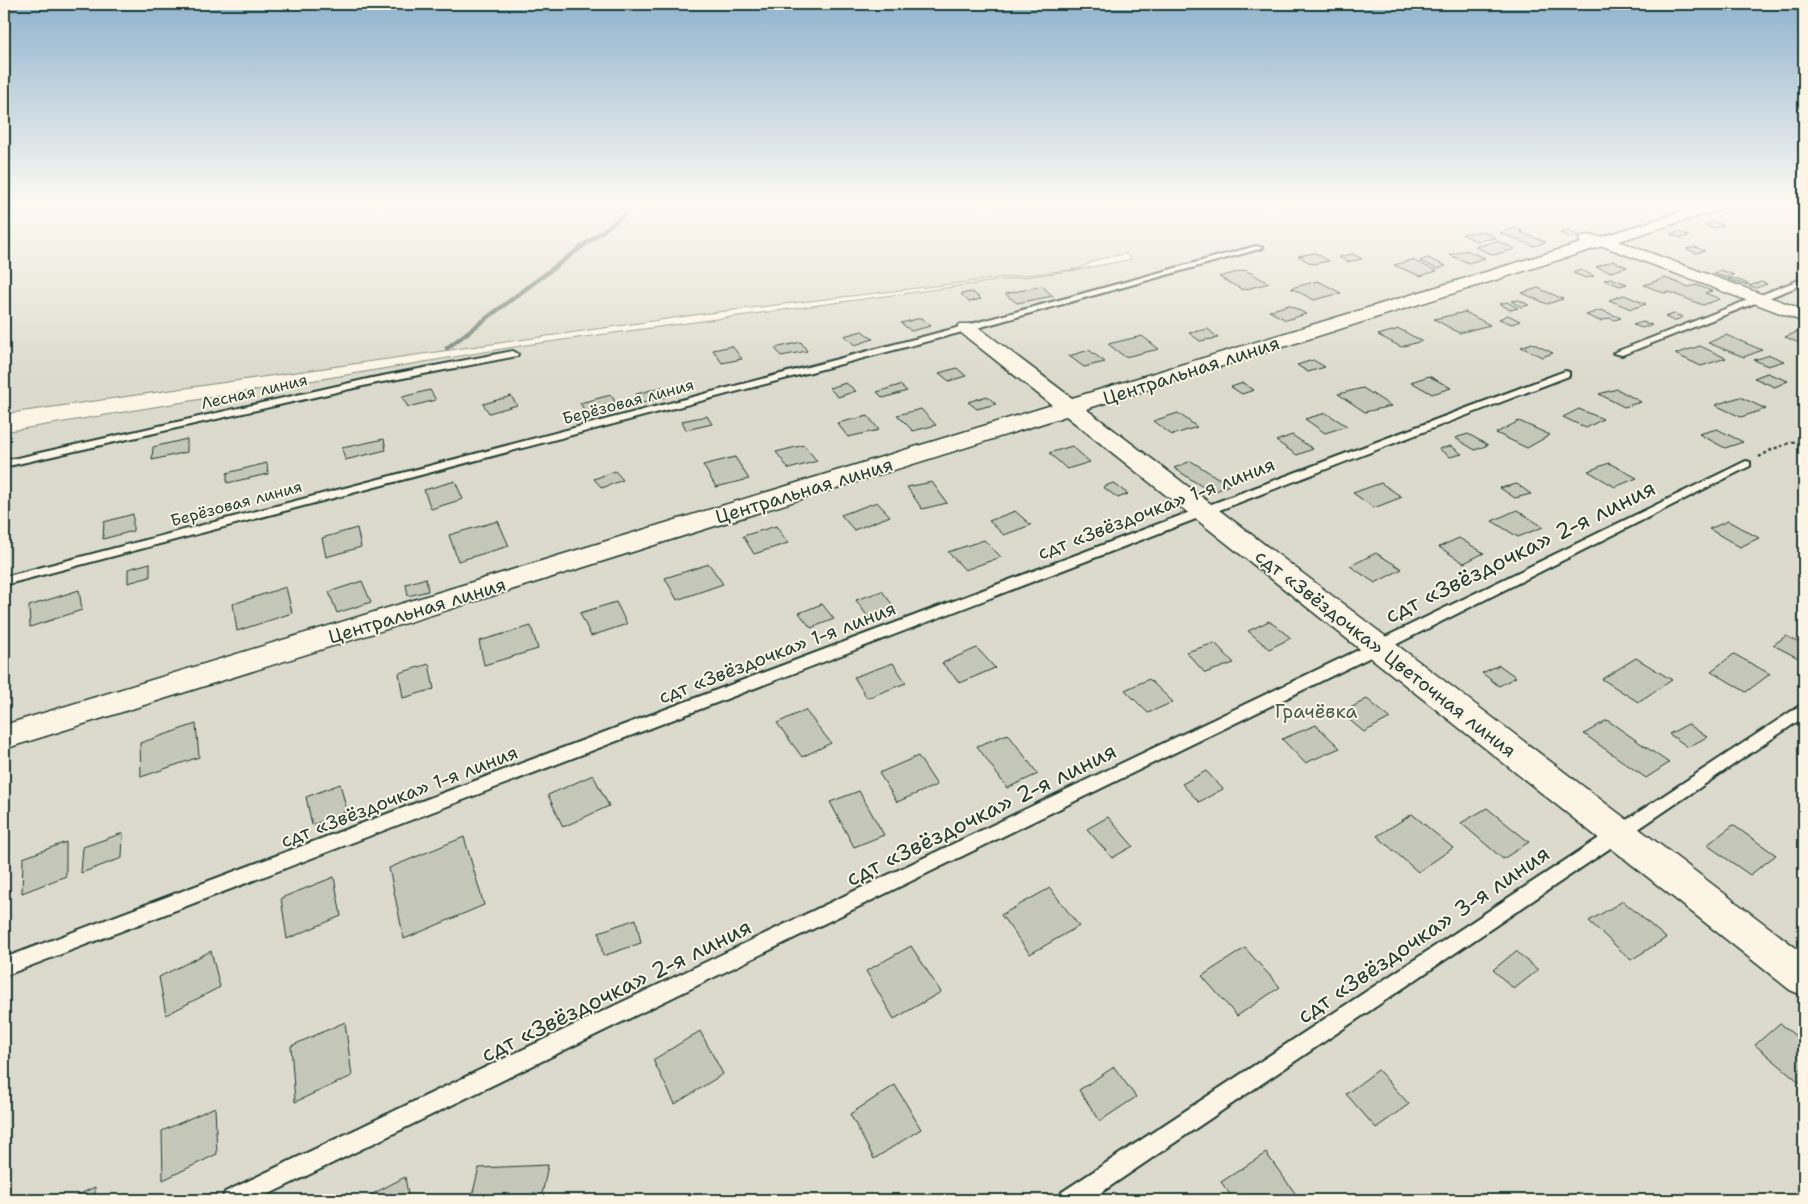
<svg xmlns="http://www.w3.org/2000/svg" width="1808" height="1204" font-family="'Shantell Sans',sans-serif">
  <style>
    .green { fill: #dcdacc; stroke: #7e8c80 }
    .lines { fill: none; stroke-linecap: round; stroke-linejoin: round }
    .stream { stroke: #758479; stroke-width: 4.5 }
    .building { fill: #c5c7b9; stroke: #1f3d34 }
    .lane-casing { stroke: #1f3d34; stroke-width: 4 }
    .street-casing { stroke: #1f3d34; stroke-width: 3 }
    .secondary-casing { stroke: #1f3d34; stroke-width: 3 }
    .path { stroke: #1f3d34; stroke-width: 2.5; stroke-dasharray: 3 3; stroke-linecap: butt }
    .lane { fill: #fcf5e5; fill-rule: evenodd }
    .street { fill: #fcf5e5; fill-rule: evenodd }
    .secondary { fill: #fcf5e5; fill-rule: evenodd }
    .labels { text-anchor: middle; stroke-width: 4; stroke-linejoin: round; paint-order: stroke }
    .far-street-label { font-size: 16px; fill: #1f3d34; stroke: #fcf5e5 }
    .street-label { font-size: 19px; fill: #1f3d34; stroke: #fcf5e5 }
    .park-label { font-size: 19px; fill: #455c52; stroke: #fcf5e5 }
    .near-street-label { font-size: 22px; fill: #1f3d34; stroke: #fcf5e5 }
  </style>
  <rect width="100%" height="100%" fill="#fcf5e5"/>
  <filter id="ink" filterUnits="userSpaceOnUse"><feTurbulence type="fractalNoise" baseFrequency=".02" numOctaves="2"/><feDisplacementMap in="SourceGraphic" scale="10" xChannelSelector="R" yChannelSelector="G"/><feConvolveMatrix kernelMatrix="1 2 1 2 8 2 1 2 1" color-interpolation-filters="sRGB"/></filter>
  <g filter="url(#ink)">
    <path class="green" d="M4 206H1804V1200H4V432L526 345 1076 270 1132 259 1125 254 1099 259 1077 269 701 314 4 414Z"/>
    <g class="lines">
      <path class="stream" d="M447 348 636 206"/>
    </g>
    <path class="building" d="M1715 222 1724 226 1713 228 1704 225Z
      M1515 228 1523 231 1520 232 1546 242 1534 246 1500 233Z
      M1482 231 1496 238 1476 241 1462 234Z
      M1567 231 1580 236 1572 238 1560 233Z
      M1679 232 1689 236 1680 238 1670 234Z
      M1497 241 1515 249 1494 255 1475 247Z
      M1695 247 1705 251 1696 253 1686 249Z
      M1466 250 1485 258 1469 263 1450 255Z
      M1315 253 1329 261 1312 264 1298 256Z
      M1353 254 1362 259 1348 262 1339 257Z
      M1428 258 1446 266 1438 269 1420 261Z
      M1412 260 1437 271 1420 276 1394 265Z
      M1613 261 1627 267 1611 272 1596 267Z
      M1245 270 1269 283 1243 290 1219 277Z
      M1581 270 1594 276 1586 278 1573 273Z
      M1721 270 1734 275 1726 278 1713 273Z
      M1611 278 1627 284 1620 286 1604 280Z
      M1665 278 1689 287 1696 285 1712 291 1705 293 1720 299 1703 305 1669 292 1664 293 1644 285Z
      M1733 278 1749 284 1745 285 1728 279Z
      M1318 281 1341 293 1314 300 1291 288Z
      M1761 282 1767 284 1756 288 1749 286Z
      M1042 286 1053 296 1017 303 1005 294Z
      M1538 288 1563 299 1547 304 1522 293Z
      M972 292 981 299 969 302 961 294Z
      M1624 295 1646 304 1631 309 1609 300Z
      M1519 300 1529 305 1521 307 1511 301Z
      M1507 302 1518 308 1510 310 1500 304Z
      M1289 305 1306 314 1286 320 1269 311Z
      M1601 310 1621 318 1615 320 1610 318 1600 321 1586 315Z
      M1465 312 1490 325 1459 333 1434 319Z
      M1674 314 1683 317 1674 321 1665 317Z
      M1508 315 1520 321 1512 324 1499 319Z
      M921 318 931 326 911 331 901 323Z
      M1643 322 1652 325 1642 328 1633 325Z
      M1208 329 1218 338 1200 341 1189 333Z
      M1399 329 1422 341 1401 347 1378 335Z
      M862 331 873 339 855 345 844 336Z
      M1797 332 1804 335V345L1785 337Z
      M1726 335 1762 350 1744 357 1708 343Z
      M1142 336 1159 349 1125 357 1108 344Z
      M801 342 807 351 781 356 775 348Z
      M1532 343 1553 353 1542 357 1521 347Z
      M732 346 742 359 722 363 713 350Z
      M1700 346 1726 358 1701 366 1675 354Z
      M1089 350 1105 362 1084 367 1069 356Z
      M1770 355 1784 361 1768 366 1754 360Z
      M1313 360 1325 367 1308 372 1297 365Z
      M957 368 966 376 949 381 939 373Z
      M1767 373 1788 381 1775 387 1754 378Z
      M1429 376 1451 388 1432 394 1411 382Z
      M846 383 856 391 838 397 829 388Z
      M1243 383 1254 390 1242 394 1231 387Z
      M900 385 907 391 883 398 877 392Z
      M663 387 669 396 642 403 636 394Z
      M1363 388 1391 406 1365 412 1338 394Z
      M1617 389 1641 402 1624 407 1599 394Z
      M430 390 436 400 408 407 402 397Z
      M611 395 619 408 588 416 580 403Z
      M511 396 517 405 489 413 483 404Z
      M987 396 996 404 977 409 968 402Z
      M1740 397 1766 409 1741 417 1715 405Z
      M921 409 936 425 913 431 897 415Z
      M1579 409 1603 419 1586 428 1563 417Z
      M1178 413 1197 427 1172 435 1153 421Z
      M1326 413 1347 426 1325 433 1305 419Z
      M707 416 712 424 686 430 682 421Z
      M868 416 879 430 848 437 837 423Z
      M1519 421 1550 435 1527 448 1496 433Z
      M1717 429 1743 442 1725 448 1699 434Z
      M1468 434 1488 445 1475 450 1455 438Z
      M1292 435 1313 449 1297 455 1276 441Z
      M187 439V452L152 460 153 447Z
      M384 439 386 450 345 460 342 448Z
      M804 445 817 461 789 469 776 452Z
      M1072 446 1090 462 1067 469 1049 453Z
      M1451 446 1462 454 1450 457 1439 449Z
      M735 457 749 479 716 487 703 465Z
      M1191 461 1229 485 1212 493 1174 468Z
      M267 463 268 474 227 483V473Z
      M1609 463 1637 478 1615 487 1588 471Z
      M615 471 623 480 602 488 594 479Z
      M455 481 463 499 431 509 424 490Z
      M932 482 947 503 922 509 907 487Z
      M1113 483 1128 494 1118 498 1103 487Z
      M1381 483 1402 497 1374 508 1353 493Z
      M1517 484 1531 494 1515 498 1500 488Z
      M877 502 890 516 854 530 841 515Z
      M1517 510 1543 527 1518 537 1492 521Z
      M1015 511 1031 525 1004 535 989 521Z
      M133 514V531L103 539 104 522Z
      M498 521 509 546 458 561 449 535Z
      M1728 521 1759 538 1740 547 1709 529Z
      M776 526 788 543 754 554 743 536Z
      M357 528 361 547 326 557 322 538Z
      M1459 538 1484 553 1464 563 1439 547Z
      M984 540 1001 557 965 570 948 552Z
      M1376 553 1402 569 1375 583 1350 566Z
      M150 563V577L128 583V569Z
      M709 564 723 584 677 600 665 578Z
      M426 578 428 591 408 596 406 584Z
      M362 581 371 602 337 613 329 592Z
      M286 587 292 613 237 631 233 604Z
      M79 590 82 610 30 627 29 606Z
      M882 591 897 611 870 620 856 600Z
      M616 602 627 624 591 636 580 613Z
      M822 604 834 619 811 628 799 613Z
      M1269 621 1291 638 1269 649 1248 631Z
      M531 626 538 649 484 665 479 641Z
      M1786 636 1804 645V661L1773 645Z
      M1215 643 1234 663 1205 673 1186 652Z
      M977 648 995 668 960 683 942 663Z
      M1734 654 1770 674 1746 692 1711 671Z
      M1636 658 1672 680 1638 702 1602 679Z
      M893 663 906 683 867 698 854 677Z
      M429 664 434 689 403 698 399 673Z
      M1499 665 1516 677 1499 686 1482 673Z
      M1149 679 1173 702 1148 713 1125 690Z
      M1367 699 1390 718 1364 732 1341 713Z
      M805 710 831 743 802 757 777 723Z
      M1607 720 1669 763 1646 778 1584 734Z
      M196 724 199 757 141 777 140 743Z
      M1688 724 1707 737 1688 747 1669 734Z
      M1316 725 1340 748 1305 763 1282 739Z
      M1008 734 1038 774 1007 788 977 746Z
      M918 756 937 785 897 802 879 773Z
      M1206 771 1223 789 1199 802 1182 784Z
      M593 775 609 806 563 827 548 795Z
      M340 784 347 811 312 825 306 797Z
      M859 791 884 835 854 847 830 802Z
      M1487 808 1529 842 1503 859 1461 823Z
      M1412 814 1453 848 1418 872 1377 836Z
      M1108 817 1133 846 1112 858 1087 829Z
      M1733 825 1776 855 1750 875 1707 845Z
      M123 833 122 858 81 873 83 847Z
      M464 837 484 905 404 939 389 868Z
      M66 842V876L22 893 23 858Z
      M334 877 341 916 287 939 281 898Z
      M1050 888 1079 926 1030 954 1001 915Z
      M1623 901 1666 938 1631 960 1589 921Z
      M636 919 641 943 603 956 599 932Z
      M911 946 941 992 894 1019 866 971Z
      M1245 948 1280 987 1237 1016 1202 976Z
      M211 951 220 987 166 1015 159 977Z
      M1516 951 1538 970 1514 989 1493 970Z
      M345 1022 352 1076 295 1102 291 1046Z
      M1780 1023 1804 1043V1086L1755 1045Z
      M700 1031 723 1074 675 1104 653 1060Z
      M1114 1067 1136 1097 1100 1121 1079 1090Z
      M1378 1070 1409 1104 1376 1128 1346 1094Z
      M895 1085 921 1129 874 1159 850 1114Z
      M215 1107 217 1154 163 1180 162 1131Z
      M1266 1153 1300 1200H1234L1221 1182Z
      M548 1165 541 1200H471L479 1168Z
      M405 1177 409 1200H361Z
      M95 1187V1200H67Z"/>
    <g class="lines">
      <defs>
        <path id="lane" d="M1256 246 1263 248 970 330 4 585V577L964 326Z
          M1804 278V284L1622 355 1613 353Z
          M513 351 518 354 517 356 372 384 4 467V461L372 378Z
          M1565 371 1569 372V376L4 976V958Z
          M1746 461 1750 462V466L1383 651 257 1200H222L225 1192 1373 643Z
          M1804 703V717L1090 1200H1059L1062 1192Z"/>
        <path id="street" d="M1587 235 1610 238 1804 310V322L1603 246 1086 409 1804 954V996L1790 990 1066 416 4 749V725L1052 405 960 332 957 328 960 324H974L1072 398 1581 243 1579 240 1581 237Z"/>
        <path id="secondary" d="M1700 206H1724L1721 209 1610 244 1604 246 1596 241 1598 238Z"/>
      </defs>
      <use href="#lane" class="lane-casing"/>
      <use href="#street" class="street-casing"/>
      <use href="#secondary" class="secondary-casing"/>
      <path class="path" d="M1759 457 1773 449 1804 438"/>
      <use href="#lane" class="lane"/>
      <use href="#street" class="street"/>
      <use href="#secondary" class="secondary"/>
    </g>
  </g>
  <linearGradient id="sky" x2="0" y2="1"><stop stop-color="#91b4ce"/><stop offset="0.55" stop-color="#fefaf3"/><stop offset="1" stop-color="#fefaf3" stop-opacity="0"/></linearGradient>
  <rect width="1808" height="374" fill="url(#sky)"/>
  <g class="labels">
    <g class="far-street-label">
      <text transform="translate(254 391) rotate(-13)" y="6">Лесная линия</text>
      <text transform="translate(628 401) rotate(-15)" y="6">Берёзовая линия</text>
      <text transform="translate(236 503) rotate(-15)" y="6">Берёзовая линия</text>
    </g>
    <g class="street-label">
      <text transform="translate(1191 370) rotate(-18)" y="7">Центральная линия</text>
      <text transform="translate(804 490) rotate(-17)" y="7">Центральная линия</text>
      <text transform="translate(1156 508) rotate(-21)" y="7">сдт «Звёздочка» 1-я линия</text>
      <text transform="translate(417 610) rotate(-17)" y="7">Центральная линия</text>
      <text transform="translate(777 652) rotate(-21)" y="7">сдт «Звёздочка» 1-я линия</text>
      <text transform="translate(1386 653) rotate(38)" y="7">сдт «Звёздочка» Цветочная линия</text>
      <text transform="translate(399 796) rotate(-21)" y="7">сдт «Звёздочка» 1-я линия</text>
    </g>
    <g class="park-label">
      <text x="1316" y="718">Грачёвка</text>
    </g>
    <g class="near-street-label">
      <text transform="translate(1520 551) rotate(-26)" y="8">сдт «Звёздочка» 2-я линия</text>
      <text transform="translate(981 814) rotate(-26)" y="8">сдт «Звёздочка» 2-я линия</text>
      <text transform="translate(1423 934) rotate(-34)" y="8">сдт «Звёздочка» 3-я линия</text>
      <text transform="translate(616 990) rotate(-26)" y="8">сдт «Звёздочка» 2-я линия</text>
    </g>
  </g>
  <rect width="1808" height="1204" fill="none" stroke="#fcf5e5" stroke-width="20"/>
  <rect x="10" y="10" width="1788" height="1184" fill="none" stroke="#1f3d34" stroke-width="2" filter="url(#ink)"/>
</svg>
